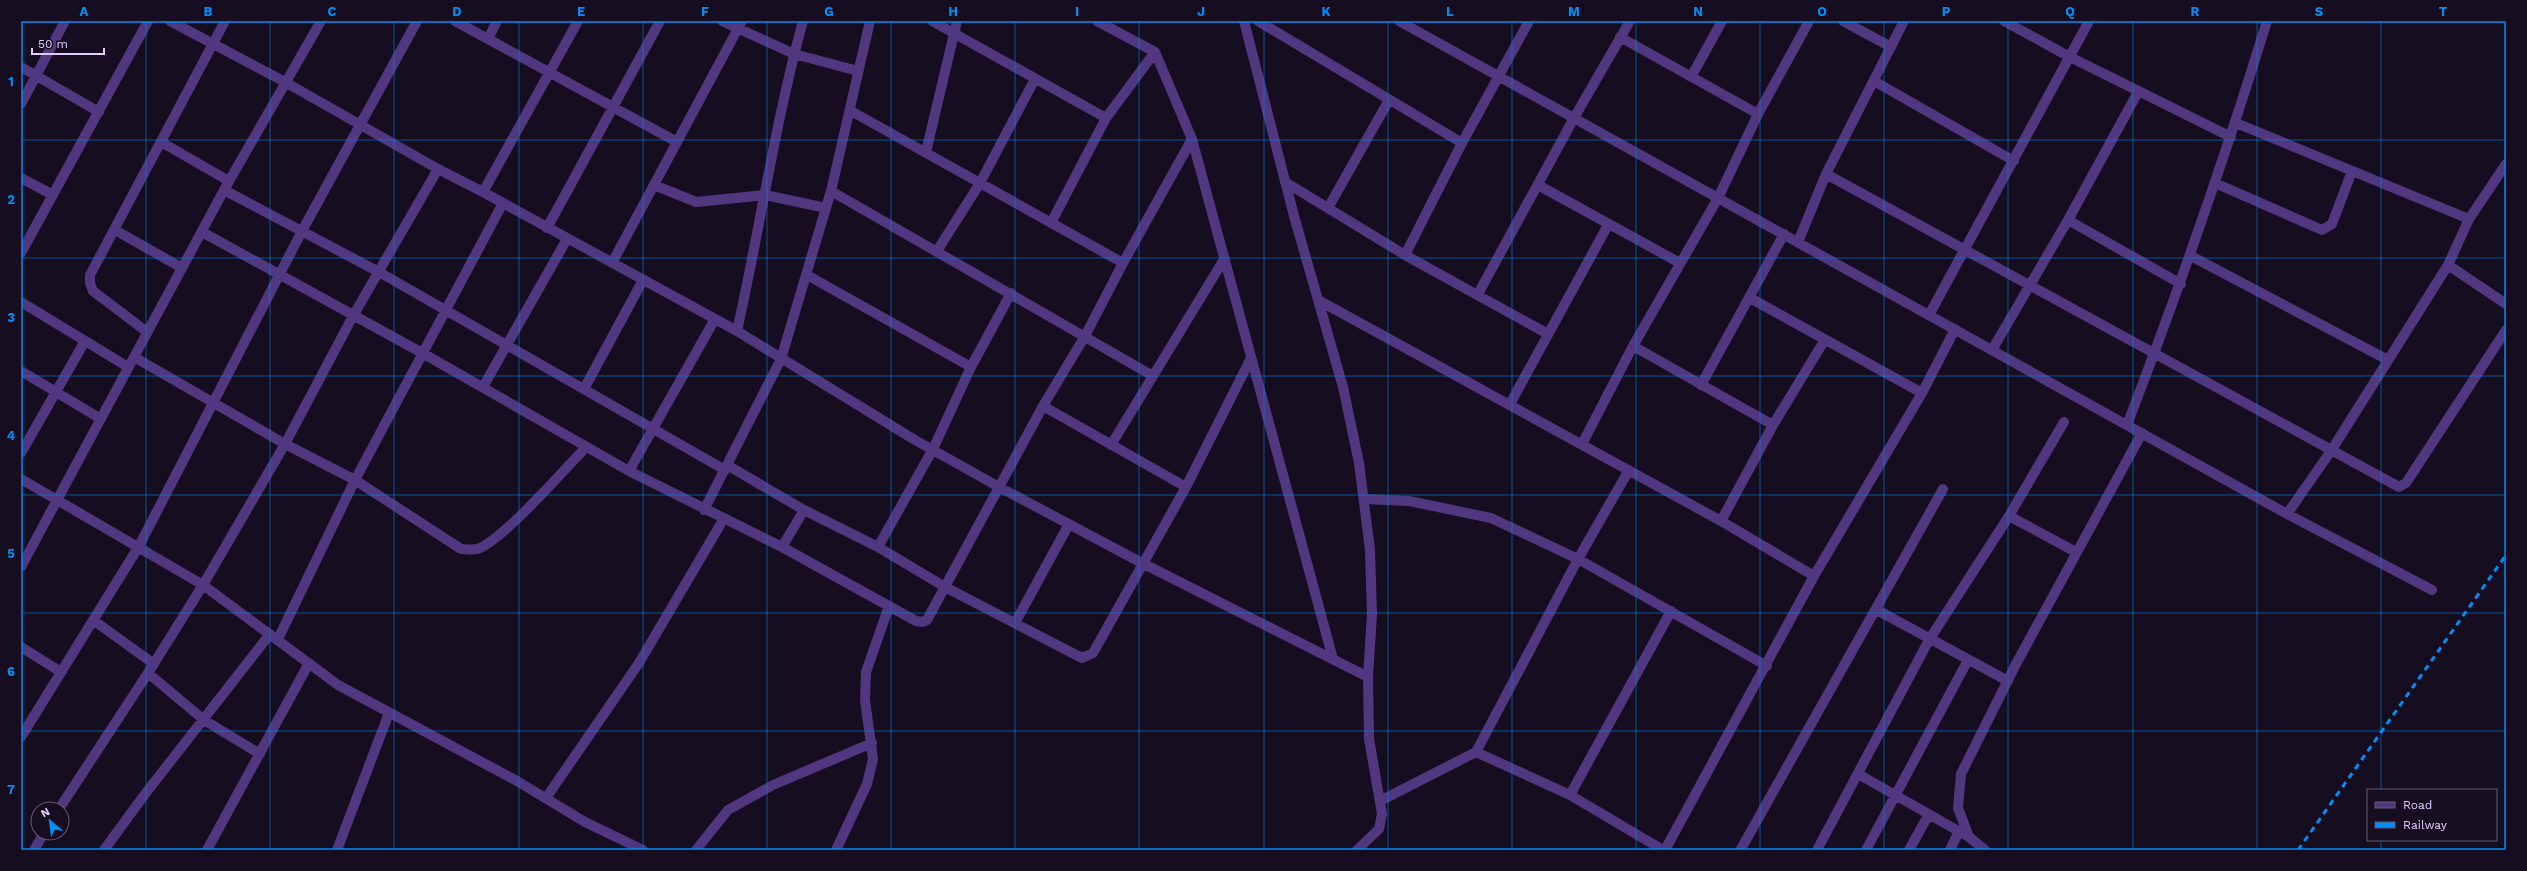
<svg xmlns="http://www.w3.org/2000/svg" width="2527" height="871" font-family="'Work Sans',sans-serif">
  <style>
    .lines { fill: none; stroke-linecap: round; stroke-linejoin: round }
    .street { stroke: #51377f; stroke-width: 10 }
    .rail { stroke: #008ef6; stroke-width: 3; stroke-dasharray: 6 5; stroke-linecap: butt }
    .grid { fill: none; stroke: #008ef6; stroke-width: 1; stroke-opacity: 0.55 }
    .neatline { fill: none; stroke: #008ef6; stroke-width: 1.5 }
    .grid-label { font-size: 13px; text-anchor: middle; font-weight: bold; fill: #008ef6 }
  </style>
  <rect width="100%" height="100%" fill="#160d20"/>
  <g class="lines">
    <path class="street" d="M170 21 285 82 438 169 483 192 737 331 915 440 999 487 1142 563 1368 677
      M455 21 677 142
      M722 21 794 54 858 71
      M932 21 1106 118
      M1097 21 1155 52 1192 139 1333 659
      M1244 21 1294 216 1343 387 1359 463 1370 550 1372 614 1368 677 1369 739 1382 814 1379 829 1357 850
      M1258 21 1462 143
      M1399 21 2287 514 2432 590
      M1843 21 1891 47
      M2004 21 2068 56 2231 137
      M1620 37 1758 114
      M488 39 497 21
      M21 67 99 112
      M1691 77 1722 21
      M1874 81 2014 161
      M21 104 65 21
      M851 111 1123 263
      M2236 123 2469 219
      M161 142 229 181
      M926 152 957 21
      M1826 174 2399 487 2406 483 2506 330
      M21 178 53 195
      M1285 182 1405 255 1548 334
      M2215 183 2322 230 2332 224 2352 171
      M654 185 696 202 765 195 826 208
      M1538 185 1680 263
      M224 190 379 272 725 470
      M831 191 1153 376
      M483 192 578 21
      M1328 208 1389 100
      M2068 220 2181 284
      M1051 223 1106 118 1155 52
      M547 228 660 21
      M115 230 182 268
      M202 232 424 354 629 471 782 547 916 621 922 622 927 620 1043 406 1085 336 1123 263 1192 139
      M1798 242 1826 174 1904 21
      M937 251 980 183 1035 79
      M21 253 148 21
      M1405 255 1462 143 1529 21
      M2191 256 2388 360
      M612 263 742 21
      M2448 265 2506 304
      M807 275 971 367
      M1478 294 1574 118 1630 21
      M1750 298 1922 393
      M1318 300 1721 521 1814 576
      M21 302 128 367
      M1929 315 2089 21
      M737 331C760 228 775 123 803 21
      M147 332 93 291 90 283V275L225 21
      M1633 346 1773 425
      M1992 350 2068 220 2138 92
      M134 357 285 444 355 480 461 549C466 549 472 550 477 549 501 542 566 468 586 447
      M21 371 101 419
      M1701 385 1784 234
      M483 387 567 239
      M584 389 643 280
      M1510 404 1608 225
      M1043 406 1186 487
      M2127 425C2178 292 2225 158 2267 21
      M1582 444 1633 346 1718 198 1758 114 1809 21
      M1111 445 1223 261
      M21 453 85 341
      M727 465 804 510 878 547 945 587 1082 658 1093 653 1186 487 1251 358
      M629 471 715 319
      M21 479 203 585 338 685 517 781 585 822 643 850
      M1364 499 1409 501 1491 518 1578 559 1767 666
      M704 510 781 359 831 191 870 21
      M2287 514 2331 451 2448 265 2469 219 2506 164
      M2009 516 2076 552
      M1721 521 1773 425 1824 341
      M782 547 804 510
      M878 547 933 449 971 367 1011 293
      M21 567 224 190 321 21
      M1877 610 2008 681
      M93 620 154 664
      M1015 623 1069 524
      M278 639 355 480 503 203
      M21 647 61 672
      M148 673 204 720 260 754
      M21 737 139 546 302 231 417 21
      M1476 752 1578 559 1629 470
      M1858 774 1969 837
      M1570 795 1671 611
      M546 798 639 663 723 520
      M1380 801 1476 752 1570 795 1663 850
      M59 809 148 673 203 585 285 444 353 316 438 169
      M1741 849 1943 489
      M34 850 44 833
      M104 850 145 794 270 634
      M207 850 309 663
      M337 850 389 713
      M696 850 728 810 773 785 872 743
      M836 850 867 784 873 759 865 700 866 672 889 606
      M1665 850 1814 576 1922 393 1955 329
      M1817 850 1929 640 2009 516 2064 422
      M1866 850 1968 660
      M1909 850 1929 814
      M1950 850 1959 831
      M1985 850 1969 837 1958 808 1961 774 2016 664 2142 433"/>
    <path class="rail" d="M2298 850 2506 555"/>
  </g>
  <path class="grid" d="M146 21V850M270 21V850M394 21V850M519 21V850M643 21V850M767 21V850M891 21V850M1015 21V850M1139 21V850M1264 21V850M1388 21V850M1512 21V850M1636 21V850M1760 21V850M1884 21V850M2008 21V850M2133 21V850M2257 21V850M2381 21V790M21 140H2506M21 258H2506M21 376H2506M21 495H2506M21 613H2506M21 731H2506M2381 840V850"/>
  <rect width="2527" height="871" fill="none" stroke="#160d20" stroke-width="44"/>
  <rect x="2367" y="789" width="130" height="52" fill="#160d20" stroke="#685979"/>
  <rect x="2375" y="802" width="20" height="6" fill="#51377f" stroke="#685979"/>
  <text x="2403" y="809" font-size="12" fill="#e2cbff">Road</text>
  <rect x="2375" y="822" width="20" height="6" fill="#008ef6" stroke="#685979"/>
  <text x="2403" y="829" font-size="12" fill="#e2cbff">Railway</text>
  <g transform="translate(50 821) rotate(331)"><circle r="19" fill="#160d20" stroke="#685979"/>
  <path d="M0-3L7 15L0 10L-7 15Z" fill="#008ef6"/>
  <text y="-6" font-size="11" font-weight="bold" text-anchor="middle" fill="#e2cbff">N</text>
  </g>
  <path d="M32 48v6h72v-6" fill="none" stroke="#e2cbff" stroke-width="2"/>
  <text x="38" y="48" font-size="12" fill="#e2cbff" stroke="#160d20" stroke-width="3" paint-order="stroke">50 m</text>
  <rect x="22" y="22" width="2483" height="827" class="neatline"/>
  <g class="grid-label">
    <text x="84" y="16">A</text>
    <text x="208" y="16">B</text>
    <text x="332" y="16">C</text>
    <text x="457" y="16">D</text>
    <text x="581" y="16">E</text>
    <text x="705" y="16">F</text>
    <text x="829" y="16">G</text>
    <text x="953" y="16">H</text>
    <text x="1077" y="16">I</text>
    <text x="1201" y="16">J</text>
    <text x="1326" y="16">K</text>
    <text x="1450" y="16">L</text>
    <text x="1574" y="16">M</text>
    <text x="1698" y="16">N</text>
    <text x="1822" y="16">O</text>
    <text x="1946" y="16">P</text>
    <text x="2070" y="16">Q</text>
    <text x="2195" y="16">R</text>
    <text x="2319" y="16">S</text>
    <text x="2443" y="16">T</text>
    <text x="11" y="86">1</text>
    <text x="11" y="204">2</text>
    <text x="11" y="322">3</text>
    <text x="11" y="440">4</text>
    <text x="11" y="558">5</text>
    <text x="11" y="676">6</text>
    <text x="11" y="794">7</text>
  </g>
</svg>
